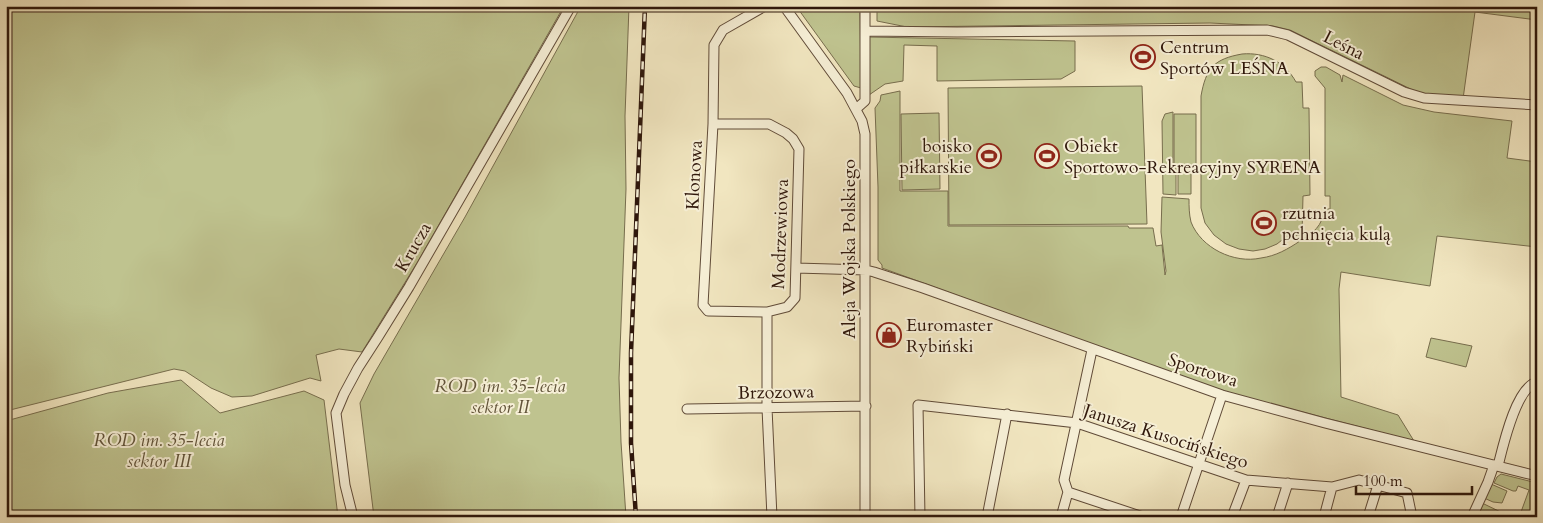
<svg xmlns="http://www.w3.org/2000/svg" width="1543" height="523" font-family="Cardo,serif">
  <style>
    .green { fill: #bfc38f; stroke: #776d4d }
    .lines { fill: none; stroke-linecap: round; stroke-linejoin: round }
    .minor-casing { stroke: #604b38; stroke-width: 11 }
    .minor { stroke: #f6efd6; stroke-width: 9 }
    .rail-casing { stroke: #2f170b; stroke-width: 4.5 }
    .rail { stroke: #f6efd6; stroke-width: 2.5; stroke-dasharray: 8; stroke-linecap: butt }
    .labels { text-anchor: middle; stroke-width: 4; stroke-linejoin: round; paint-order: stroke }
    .street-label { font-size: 18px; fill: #2f170b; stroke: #f6efd6 }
    .poi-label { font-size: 18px; fill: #2f170b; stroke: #f6efd6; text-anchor: start }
    .park-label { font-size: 18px; font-style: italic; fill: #615339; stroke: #f6efd6 }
  </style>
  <rect width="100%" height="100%" fill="#f1e6c0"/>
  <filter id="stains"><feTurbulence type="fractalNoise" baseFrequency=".004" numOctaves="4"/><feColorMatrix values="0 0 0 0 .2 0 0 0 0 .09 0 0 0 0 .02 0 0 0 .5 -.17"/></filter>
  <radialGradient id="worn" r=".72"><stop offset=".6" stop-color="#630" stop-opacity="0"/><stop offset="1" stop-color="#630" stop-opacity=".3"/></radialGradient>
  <path class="green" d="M6 6H564L417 263 362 352 339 349 316 355 321 381 310 378 252 396 232 397 211 388 185 371 174 369 6 411Z
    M581 6H629L625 116 626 189 619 378 621 442 626 517H374L360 403 374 374 465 217Z
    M796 6H860L861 88 854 86Z
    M877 6H1537V20L1475 12 1463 99 1425 96 1290 30 1273 26 1210 23 907 27 877 21Z
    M867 37 1075 41V71L1061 79 937 81V46L904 45 903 81 885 84 869 95 867 89Z
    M1242 54C1265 52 1285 62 1296 82H1302L1303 108H1309L1310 195 1303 196 1302 235 1287 236 1277 244 1265 249 1253 251 1239 249 1226 244 1214 235 1205 223 1201 208V96C1206 68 1214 59 1242 54Z
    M1321 67H1326L1340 75 1342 82 1343 75 1403 105 1434 112 1512 121 1507 158 1537 162V247L1437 236 1430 286 1341 272 1339 289 1341 397 1398 415 1414 441 1237 395 1198 383 882 268V265L878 260V187L875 108 880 101 881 95 900 91V191H948V226H1128L1129 228H1153L1156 246 1162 245 1165 275 1166 271 1161 232 1162 197 1189 199C1189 206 1189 214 1191 222 1201 248 1234 264 1261 258 1276 256 1288 249 1300 241 1313 233 1323 226 1324 209H1330V196H1325V88L1315 76V71Z
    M1142 86 1147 224 949 225 948 88Z
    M1173 112V166H1176V195L1163 194 1162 121 1165 114Z
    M939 113 940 189 902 190 901 114Z
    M1174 114H1196V165H1174Z
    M1178 168H1191V194H1178Z
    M1431 338 1472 346 1466 367 1426 357Z
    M181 380 220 413 304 391 324 400 338 517H6V421L108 393Z
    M1501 474 1537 483V517H1527V515L1521 512 1529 490 1518 486 1516 491H1513L1494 483 1497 477Z
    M1491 484 1507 491 1502 503 1493 502 1484 498Z
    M1482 503 1511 517H1492L1479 511Z"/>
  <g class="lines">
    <defs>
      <path id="minor" d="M765 6 723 30 714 45 713 124 703 305 708 311 767 312
        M784 6 847 93 862 121 865 134V517
        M865 31 957 32 1267 30 1288 35 1404 92 1424 98 1537 105
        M856 109 865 101V6
        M713 124H769L786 133 793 139 799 149 795 298 787 307 767 312V408L772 517
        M796 268 866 270 874 272 923 288 1222 395 1325 423 1537 476
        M687 409 866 406
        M1498 466C1503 446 1516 387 1537 382
        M1068 492 1143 517
        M353 517 345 485 336 413 344 394 358 368 378 337 409 287 571 6
        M920 517 918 405 1077 423 1246 480 1332 487 1359 480 1407 493 1412 517
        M987 517 1007 414
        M1061 517 1068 492 1064 480 1092 350
        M1181 517 1222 395
        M1232 517 1246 480
        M1277 517 1288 483
        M1324 517 1332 487
        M1368 517 1378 485
        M1472 517 1488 482 1494 465"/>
    </defs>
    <use href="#minor" class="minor-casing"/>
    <use href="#minor" class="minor"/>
    <defs>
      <path id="rail" d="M636 517 631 443V353L645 6"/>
    </defs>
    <use href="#rail" class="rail-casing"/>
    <use href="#rail" class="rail"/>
  </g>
  <defs>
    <symbol id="stadium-ring" viewBox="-11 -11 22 22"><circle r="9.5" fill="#f6efd6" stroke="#8f2418" stroke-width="1.5"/><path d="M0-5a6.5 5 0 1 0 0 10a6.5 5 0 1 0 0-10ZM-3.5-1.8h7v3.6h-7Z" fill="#8f2418"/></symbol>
    <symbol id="shop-ring" viewBox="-11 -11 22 22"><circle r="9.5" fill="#f6efd6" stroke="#8f2418" stroke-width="1.5"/><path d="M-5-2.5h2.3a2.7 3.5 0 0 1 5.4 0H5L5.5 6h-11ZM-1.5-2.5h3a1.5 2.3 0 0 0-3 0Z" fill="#8f2418"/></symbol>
  </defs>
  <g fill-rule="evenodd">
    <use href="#stadium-ring" x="1129" y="43" width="28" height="28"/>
    <use href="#stadium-ring" x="975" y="142" width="28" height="28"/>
    <use href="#stadium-ring" x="1033" y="142" width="28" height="28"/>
    <use href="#stadium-ring" x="1250" y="209" width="28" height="28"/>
    <use href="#shop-ring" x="875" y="321" width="28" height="28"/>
  </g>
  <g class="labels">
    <g class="street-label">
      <text transform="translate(1344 45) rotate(27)" y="6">Leśna</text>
      <text transform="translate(694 175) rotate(-87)" y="6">Klonowa</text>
      <text transform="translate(780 234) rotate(-88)" y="6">Modrzewiowa</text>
      <text transform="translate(413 247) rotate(-60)" y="6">Krucza</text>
      <text transform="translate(849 249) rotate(-90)" y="6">Aleja Wojska Polskiego</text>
      <text transform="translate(1203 370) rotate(18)" y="6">Sportowa</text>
      <text transform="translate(776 392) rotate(-1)" y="6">Brzozowa</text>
      <text transform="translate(1166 436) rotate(18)" y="6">Janusza Kusocińskiego</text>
    </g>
    <g class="poi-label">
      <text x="1160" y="53">Centrum<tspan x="1160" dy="21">Sportów LEŚNA</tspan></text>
      <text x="972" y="152" text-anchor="end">boisko<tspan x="972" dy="21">piłkarskie</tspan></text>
      <text x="1064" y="152">Obiekt<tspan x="1064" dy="21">Sportowo-Rekreacyjny SYRENA</tspan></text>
      <text x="1282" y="219">rzutnia<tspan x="1282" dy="21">pchnięcia kulą</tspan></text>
      <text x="906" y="331">Euromaster<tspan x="906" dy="21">Rybiński</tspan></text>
    </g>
    <g class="park-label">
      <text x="500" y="392">ROD im. 35-lecia<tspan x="500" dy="21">sektor II</tspan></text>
      <text x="159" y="446">ROD im. 35-lecia<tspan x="159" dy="21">sektor III</tspan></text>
    </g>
  </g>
  <rect width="1543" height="523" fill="none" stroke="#f1e6c0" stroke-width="25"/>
  <rect x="8" y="8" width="1528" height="508" fill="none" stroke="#2f170b" stroke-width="2.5"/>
  <rect x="12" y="12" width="1518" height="498" fill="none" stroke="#2f170b"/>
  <path d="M1356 486v8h116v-8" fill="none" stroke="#2f170b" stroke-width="2.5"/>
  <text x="1363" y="486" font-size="15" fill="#2f170b" stroke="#f6efd6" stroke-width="4" paint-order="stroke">100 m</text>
  <rect width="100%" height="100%" filter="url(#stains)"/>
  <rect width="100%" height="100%" fill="url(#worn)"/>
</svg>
